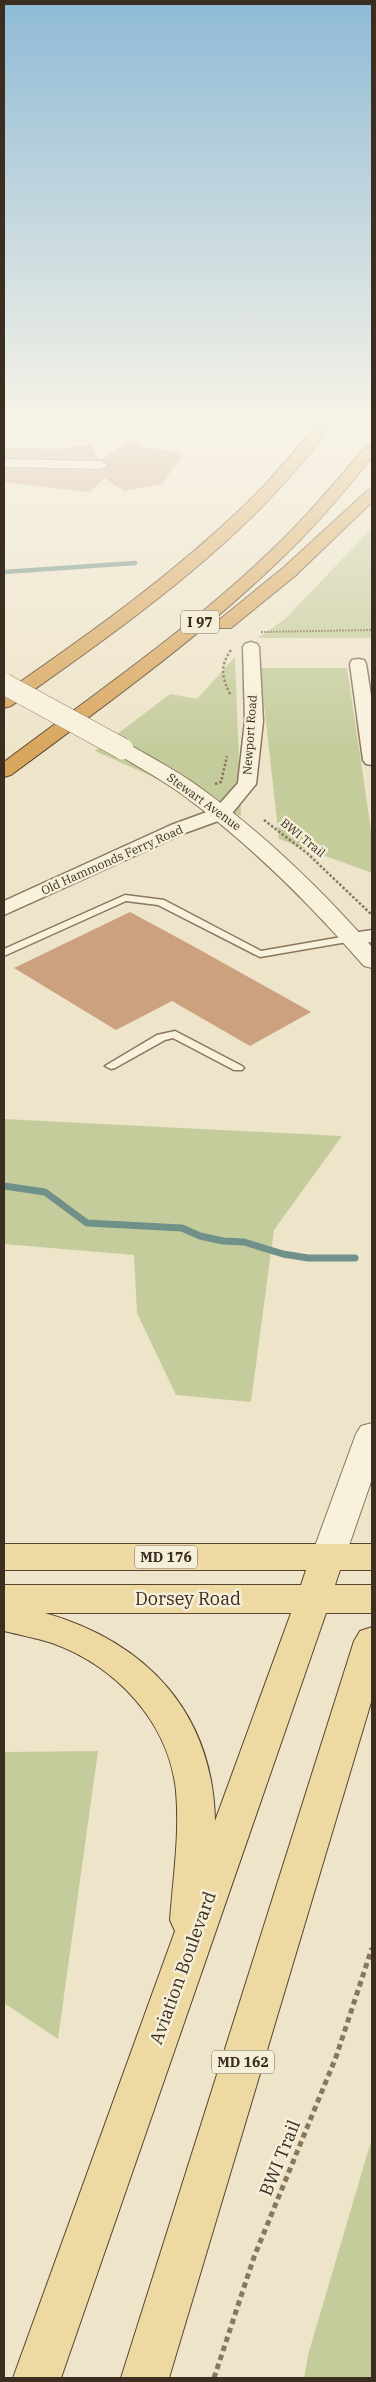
<svg xmlns="http://www.w3.org/2000/svg" width="376" height="2382" font-family="'IBM Plex Serif',serif">
  <style>
    .green { fill: #c5cc9c }
    .lines { fill: none; stroke-linecap: round; stroke-linejoin: round }
    .stream-far1 { stroke: #709189; stroke-width: 4.5 }
    .stream { stroke: #709189; stroke-width: 7 }
    .building { fill: #cba180 }
    .service-casing { stroke: #8a765e; stroke-width: 3 }
    .minor-casing { stroke: #8a765e; stroke-width: 3 }
    .tertiary-casing { stroke: #8a765e; stroke-width: 2 }
    .primary-casing { stroke: #584531; stroke-width: 2 }
    .motorway-casing { stroke: #584531; stroke-width: 2 }
    .path-far2 { stroke: #8a765e; stroke-width: 2; stroke-dasharray: 2 1; stroke-linecap: butt }
    .path-far1 { stroke: #8a765e; stroke-width: 2.5; stroke-dasharray: 2.5 2; stroke-linecap: butt }
    .path { stroke: #8a765e; stroke-width: 5; stroke-dasharray: 5.5 4; stroke-linecap: butt }
    .service { fill: #f8f1dc; fill-rule: evenodd }
    .minor { fill: #f8f1dc; fill-rule: evenodd }
    .tertiary { fill: #f8f1dc; fill-rule: evenodd }
    .primary { fill: #efd9a3; fill-rule: evenodd }
    .motorway { fill: #d9a65d; fill-rule: evenodd }
    .tertiary-bridge-casing { stroke: #8a765e; stroke-width: 22; stroke-linecap: butt }
    .tertiary-bridge { stroke: #f8f1dc; stroke-width: 21 }
    .labels { text-anchor: middle; stroke-width: 5; stroke-linejoin: round; paint-order: stroke }
    .far-street-label { font-size: 12px; fill: #3b2e21; stroke: #f5eed8 }
    .shield { fill: #f5eed8; stroke: #736858; stroke-width: 1 }
    .shield-label { font-size: 14px; font-weight: bold; fill: #3b2e21 }
    .near-street-label { font-size: 18px; fill: #3b2e21; stroke: #f5eed8 }
  </style>
  <rect width="100%" height="100%" fill="#eee4c9"/>
  <path class="green" d="M372 528V638H258L285 619Z
    M235 657 241 816 95 751 170 694 197 699Z
    M260 668H347L372 836V873L279 839Z
    M4 1119 342 1136 274 1230 251 1402 176 1395 137 1313 134 1255 4 1244Z
    M98 1751 58 2039 4 2003V1752Z
    M372 2138V2378H304L308 2355Z"/>
  <g class="lines">
    <path class="stream-far1" d="M4 572 135 563"/>
    <path class="stream" d="M4 1186 45 1192 87 1223 182 1228 200 1236 223 1241 244 1242 283 1254 308 1258H355"/>
  </g>
  <path class="building" d="M134 439 140 446 183 454 162 484 124 491 105 478 89 492 4 482V469L102 471 110 464 101 459Z
    M92 445 98 459 4 457V448L68 449 67 447Z
    M130 912 193 946 311 1012 250 1046 172 1001 116 1030 14 968Z"/>
  <g class="lines">
    <defs>
      <path id="service" d="M125 895 164 900 261 951 353 935 358 938 353 941 260 957 158 905 126 901 4 956V949Z
        M175 1031 242 1066 244 1068 242 1070H234L173 1038 165 1040 115 1068 111 1069 105 1066 157 1035Z"/>
      <path id="minor" d="M4 459 101 461 108 465 101 469 4 467Z
        M251 642 257 644 259 647 263 721 256 784 229 817 185 833 4 915V901L171 825 215 809 238 783 245 721 243 647 245 644Z
        M358 659 364 660 366 664 372 702V765L366 764 363 760 350 664 352 660Z
        M372 930V942L353 944 346 942 342 938 346 934Z"/>
      <path id="tertiary" d="M123 743 130 745C154 759 179 772 202 789 265 835 320 888 372 947V968L364 966C310 904 253 847 187 798 165 781 139 768 116 753L113 749 116 745Z
        M372 1423V1479L345 1557 340 1566 328 1570 316 1566 311 1557 356 1434 361 1426Z"/>
      <path id="primary" d="M4 1544H372V1570H340L335 1585H372V1613H326L61 2378H13L175 1931 170 1920C173 1878 180 1834 176 1791 169 1722 116 1666 52 1643 36 1638 20 1635 4 1631V1585H301L306 1570H4ZM45 1613H291L215 1821C213 1712 146 1642 45 1613Z
        M372 1627V1699L169 2378H121L354 1641 360 1631Z"/>
      <path id="motorway" d="M323 417H337C254 537 128 623 11 706L4 708V693C91 633 178 571 253 497 278 472 301 444 323 417Z
        M372 444V457C348 487 324 516 297 543 211 630 109 702 11 775L4 777V762C100 690 201 621 286 536 315 507 341 476 367 445Z
        M372 489V502L295 576 231 628H219L216 624 219 620 283 568 367 491Z"/>
    </defs>
    <use href="#service" class="service-casing"/>
    <use href="#minor" class="minor-casing"/>
    <use href="#tertiary" class="tertiary-casing"/>
    <use href="#primary" class="primary-casing"/>
    <use href="#motorway" class="motorway-casing"/>
    <path class="path-far2" d="M261 632 372 630"/>
    <path class="path-far1" d="M231 650C219 667 222 678 231 696
      M215 784 221 782 227 756
      M264 820 308 854 372 915"/>
    <path class="path" d="M214 2378 254 2257 336 2057 372 1948"/>
    <use href="#service" class="service"/>
    <use href="#minor" class="minor"/>
    <use href="#tertiary" class="tertiary"/>
    <use href="#primary" class="primary"/>
    <use href="#motorway" class="motorway"/>
    <defs>
      <path id="tertiary-bridge" d="M4 684 123 749"/>
    </defs>
    <use href="#tertiary-bridge" class="tertiary-bridge-casing"/>
    <use href="#tertiary-bridge" class="tertiary-bridge"/>
  </g>
  <linearGradient id="sky" x2="0" y2="1"><stop stop-color="#8fbad6"/><stop offset="0.56" stop-color="#f7f3e7"/><stop offset="1" stop-color="#f7f3e7" stop-opacity="0"/></linearGradient>
  <rect width="376" height="750" fill="url(#sky)"/>
  <g class="labels">
    <g class="far-street-label">
      <text transform="translate(250 735) rotate(-86)" y="4">Newport Road</text>
      <text transform="translate(204 802) rotate(36)" y="4">Stewart Avenue</text>
      <text transform="translate(303 838) rotate(39)" y="4">BWI Trail</text>
      <text transform="translate(112 860) rotate(-24)" y="4">Old Hammonds Ferry Road</text>
    </g>
    <g class="shield">
      <rect x="181" y="610.5" width="38" height="23" rx="4"/>
      <rect x="135" y="1545.5" width="62" height="23" rx="4"/>
      <rect x="212" y="2050.5" width="62" height="23" rx="4"/>
    </g>
    <g class="shield-label">
      <text x="200" y="627">I 97</text>
      <text x="166" y="1562">MD 176</text>
      <text x="243" y="2067">MD 162</text>
    </g>
    <g class="near-street-label">
      <text x="188" y="1605">Dorsey Road</text>
      <text transform="translate(183 1968) rotate(-70)" y="6">Aviation Boulevard</text>
      <text transform="translate(280 2158) rotate(-68)" y="6">BWI Trail</text>
    </g>
  </g>
  <rect width="376" height="2382" fill="none" stroke="#3b2e21" stroke-width="10"/>
</svg>
